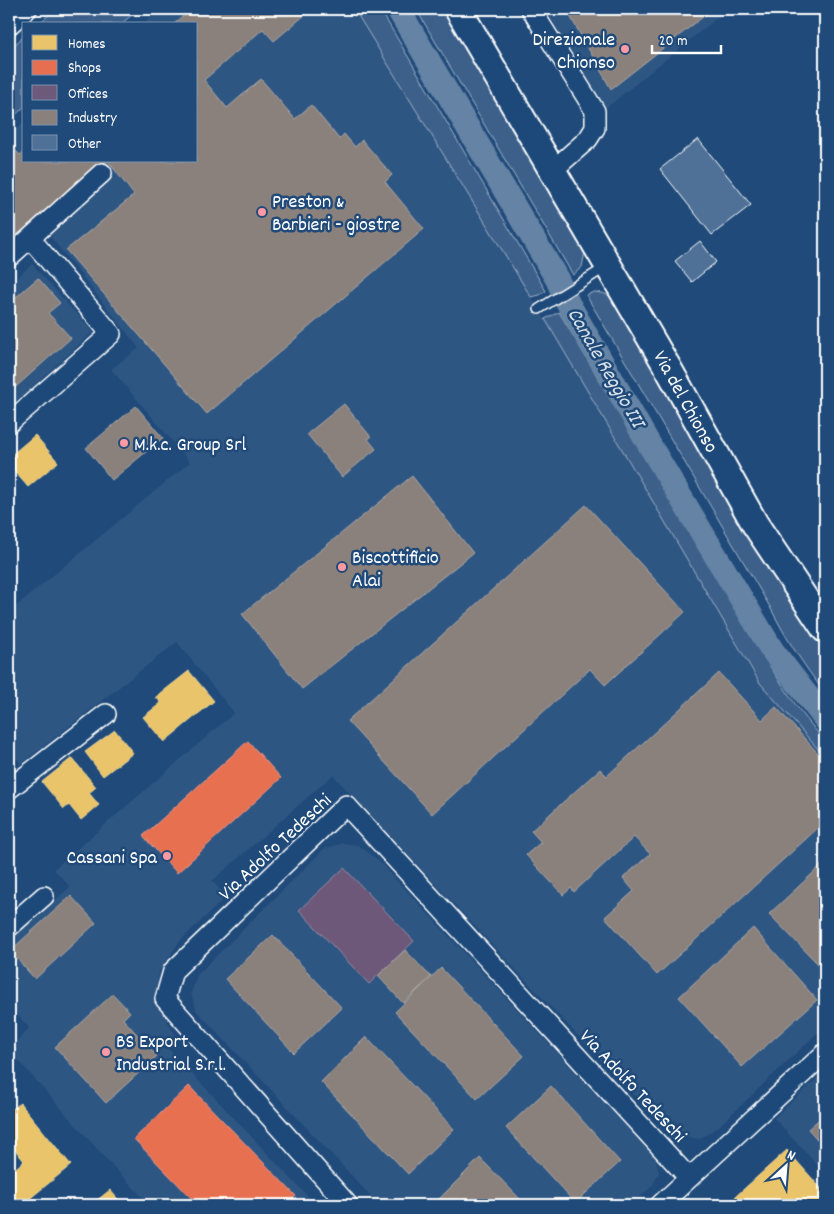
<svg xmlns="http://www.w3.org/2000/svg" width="834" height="1214" font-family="Dekko,sans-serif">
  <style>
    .built { fill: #2e5683 }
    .green { fill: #3c618b; stroke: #9eb0c5 }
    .homes { fill: #e9c46a; stroke: #f0d697 }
    .shops { fill: #e76f51; stroke: #ee9a85 }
    .offices { fill: #6d597a; stroke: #998ba2 }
    .industry { fill: #8a817c; stroke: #ada7a3 }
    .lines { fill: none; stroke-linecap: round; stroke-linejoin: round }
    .canal { stroke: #6583a4; stroke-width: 24 }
    .building { fill: #507197; stroke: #fff }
    .lane-casing { stroke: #fff; stroke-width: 12 }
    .street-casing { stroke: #fff; stroke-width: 22 }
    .secondary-casing { stroke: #fff; stroke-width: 30 }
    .lane { stroke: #1f4a7a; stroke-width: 9 }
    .street { stroke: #1f4a7a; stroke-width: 19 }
    .secondary { stroke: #1f4a7a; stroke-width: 26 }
    .poi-dot { fill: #ff9aa2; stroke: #1f4a7a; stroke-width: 2 }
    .labels { text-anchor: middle; stroke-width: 5; stroke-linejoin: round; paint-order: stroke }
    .poi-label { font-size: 20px; fill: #fff; stroke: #1f4a7a; text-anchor: start }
    .street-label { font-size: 20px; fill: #fff; stroke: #1f4a7a }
    .water-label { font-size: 21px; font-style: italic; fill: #d8e0e8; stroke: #1f4a7a }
  </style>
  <rect width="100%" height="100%" fill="#1f4a7a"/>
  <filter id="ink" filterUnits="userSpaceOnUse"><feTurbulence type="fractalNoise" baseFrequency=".02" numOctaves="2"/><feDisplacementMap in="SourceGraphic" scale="10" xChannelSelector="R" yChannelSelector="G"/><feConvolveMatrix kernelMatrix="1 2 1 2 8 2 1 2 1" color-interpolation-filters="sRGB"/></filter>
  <g filter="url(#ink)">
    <path class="built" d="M161 9H354L545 319 760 683 825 757V1026L719 1126 700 1139 676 1135 656 1119 333 775 212 881 226 897 180 941 159 972 157 1002 175 1035 165 1045 316 1205H150L107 1160 9 1050 29 1028 9 1005V941L70 887 54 869 234 713 177 642 21 764 9 749V612L190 462 111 369 139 348 41 225 9 253V136L24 122V161H196V24H143Z
      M545 9H728L606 108Z
      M32 264 93 332 9 408V285Z
      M343 843 358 845 377 859 656 1159 659 1173 652 1186 631 1205H379L197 1011 191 994 197 975 324 849Z
      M825 1071V1174L774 1118Z"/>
    <path class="green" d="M56 9H139L121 24H38Z
      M354 9H380L546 291 540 295 531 297Z
      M416 9H448L586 247 582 267 573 275Z
      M24 36V107L9 121V50Z
      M594 292 602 293 613 297 714 479 825 651V693C802 663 787 640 770 607L586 295Z
      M559 312 767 662 798 708 825 742V757L760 683 545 319Z"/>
    <path class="homes" d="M35 435 58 462 28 487 9 465V457Z
      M189 671 214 701 164 742 143 717 161 703 156 697Z
      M115 730 133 753 103 776 85 752Z
      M72 758 96 787 89 793 99 805 81 820 69 805 64 809 42 782Z
      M20 1103 71 1165 22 1205H9V1174L24 1161 9 1142V1112Z
      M787 1150 825 1193V1205H742L735 1197Z
      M110 1190 123 1205H91Z"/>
    <path class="shops" d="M248 741 281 778 177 873 143 836Z
      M189 1086 296 1196 292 1199 298 1205H198L134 1139Z"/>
    <path class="offices" d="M344 868 414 941 369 984 299 910Z"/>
    <path class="industry" d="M191 9H312L274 41 263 29 204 80 227 108 261 79 295 119 311 105 339 139 344 134 355 147 362 140 392 175 385 182 424 229 207 414 66 250 134 195 108 161 9 246V154L14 149 20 155 24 152V161H196V24H174Z
      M566 9H713L611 89Z
      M38 278 60 303 48 313 71 338 9 393V303Z
      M344 404 371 437 368 439 376 449 342 477 307 434Z
      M136 406 163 438 112 480 86 448Z
      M412 476 473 553 302 689 242 614Z
      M586 505 685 612 605 685 590 669 432 814 347 721Z
      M719 673 762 720 776 707 825 761V834L819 827 657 975 605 917 634 891 623 878 650 854 634 837 574 892 571 888 563 895 526 855 541 842 531 831 600 769 607 776Z
      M825 862V965L822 968 769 914Z
      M71 896 96 923 35 979 10 951Z
      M753 928 817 1000 742 1067 679 997Z
      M273 935 342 1008 294 1053 225 979Z
      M405 950 431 977 403 1003 378 976Z
      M441 968 524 1056 477 1099 395 1012Z
      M113 994 130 1012 123 1019 157 1056 106 1103 55 1047Z
      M366 1037 454 1129 408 1174 321 1082Z
      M551 1086 620 1162 575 1203 506 1128Z
      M825 1114V1148L808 1129Z
      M480 1158 526 1205H435L434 1204Z"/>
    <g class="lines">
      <path class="canal" d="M398 9 557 279 568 303 649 444 772 650 825 719"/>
    </g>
    <path class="building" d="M698 139 751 205 712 235 660 169Z
      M700 241 716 262 692 282 675 261Z"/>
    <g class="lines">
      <defs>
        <path id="lane" d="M539 309 606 267"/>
        <path id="street" d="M531 9 595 111V128L588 139 553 170
          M9 25 27 9
          M9 257 102 173
          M9 423 111 334 30 238
          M9 789 106 714
          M9 927 44 896
          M348 1205 165 999 173 971 346 805 689 1178
          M660 1205 825 1053"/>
        <path id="secondary" d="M458 9 668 368 755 524 825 629"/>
      </defs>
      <use href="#lane" class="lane-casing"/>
      <use href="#street" class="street-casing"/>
      <use href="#secondary" class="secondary-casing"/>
      <use href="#lane" class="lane"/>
      <use href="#street" class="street"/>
      <use href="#secondary" class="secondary"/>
    </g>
  </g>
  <g class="poi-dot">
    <circle cx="625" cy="49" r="5"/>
    <circle cx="262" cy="212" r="5"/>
    <circle cx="124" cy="443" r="5"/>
    <circle cx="342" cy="567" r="5"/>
    <circle cx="167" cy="856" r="5"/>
    <circle cx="106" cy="1052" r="5"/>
  </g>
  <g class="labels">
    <g class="poi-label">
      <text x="615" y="45" text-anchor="end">Direzionale<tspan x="615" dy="23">Chionso</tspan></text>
      <text x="272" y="207">Preston &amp;<tspan x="272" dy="23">Barbieri - giostre</tspan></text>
      <text x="134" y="450">M.k.c. Group Srl</text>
      <text x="352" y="563">Biscottificio<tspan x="352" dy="23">Alai</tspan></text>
      <text x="157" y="863" text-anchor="end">Cassani Spa</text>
      <text x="116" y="1047">BS Export<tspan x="116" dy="23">Industrial S.r.l.</tspan></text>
    </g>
    <g class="street-label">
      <text transform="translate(687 401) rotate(61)" y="7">Via del Chionso</text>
      <text transform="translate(274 846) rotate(-43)" y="7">Via Adolfo Tedeschi</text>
      <text transform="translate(634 1085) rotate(47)" y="7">Via Adolfo Tedeschi</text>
    </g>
    <g class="water-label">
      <text transform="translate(607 367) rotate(60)" y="7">Canale Reggio III</text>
    </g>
  </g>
  <rect width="834" height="1214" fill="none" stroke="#1f4a7a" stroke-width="30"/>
  <rect x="15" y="15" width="804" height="1184" fill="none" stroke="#fff" stroke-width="2" filter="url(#ink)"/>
  <rect x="22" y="22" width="175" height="140" fill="#1f4a7a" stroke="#7992af"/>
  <rect x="32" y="35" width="25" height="15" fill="#e9c46a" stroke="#7992af"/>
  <text x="68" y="48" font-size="15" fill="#ffffff">Homes</text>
  <rect x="32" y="60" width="25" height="15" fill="#e76f51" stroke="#7992af"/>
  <text x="68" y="72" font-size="15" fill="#ffffff">Shops</text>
  <rect x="32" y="85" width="25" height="15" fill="#6d597a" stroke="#7992af"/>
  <text x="68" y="98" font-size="15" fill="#ffffff">Offices</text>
  <rect x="32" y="110" width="25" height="15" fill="#8a817c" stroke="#7992af"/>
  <text x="68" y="122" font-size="15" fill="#ffffff">Industry</text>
  <rect x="32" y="135" width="25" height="15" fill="#507197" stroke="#7992af"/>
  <text x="68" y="148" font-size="15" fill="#ffffff">Other</text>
  <g transform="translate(786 1166) rotate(26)" stroke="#1f4a7a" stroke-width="4" paint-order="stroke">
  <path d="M0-4L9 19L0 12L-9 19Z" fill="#ffffff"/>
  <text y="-8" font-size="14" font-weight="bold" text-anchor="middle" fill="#ffffff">N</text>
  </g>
  <path d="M652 45v8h69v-8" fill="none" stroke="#ffffff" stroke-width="2.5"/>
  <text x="659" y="45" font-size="15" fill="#ffffff" stroke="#1f4a7a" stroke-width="4" paint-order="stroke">20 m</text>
</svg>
